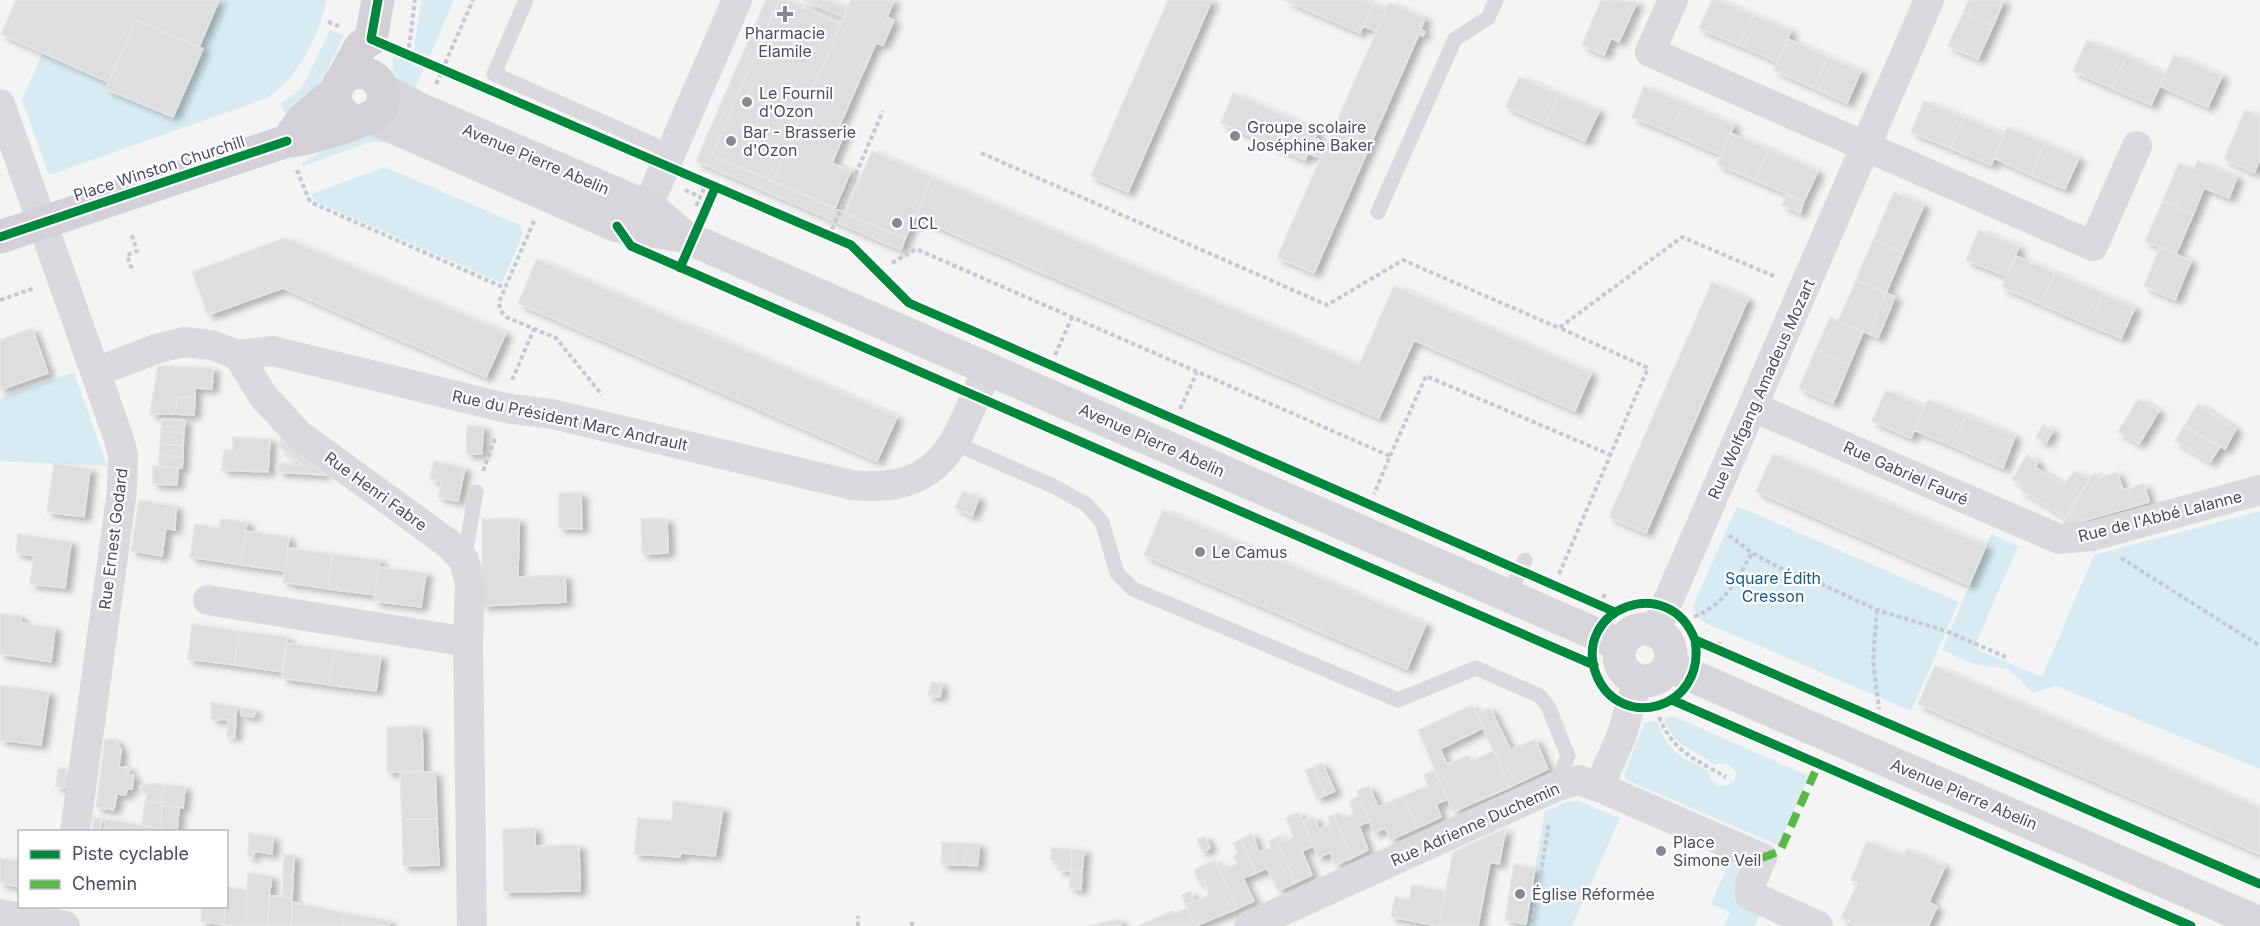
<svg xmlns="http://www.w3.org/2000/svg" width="2260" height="926" font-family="Inter,sans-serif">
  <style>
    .green { fill: #d8ebf2 }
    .building { fill: #dedddf; stroke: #e6e5e7; stroke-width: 1.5; filter: url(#shadow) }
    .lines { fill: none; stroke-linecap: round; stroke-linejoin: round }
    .path { stroke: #c5cad2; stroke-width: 4; stroke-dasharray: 4.5 3; stroke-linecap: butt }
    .lane { stroke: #dad9de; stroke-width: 15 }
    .street { stroke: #dad9de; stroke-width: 30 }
    .secondary { stroke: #d8d6db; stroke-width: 33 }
    .primary { stroke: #d3d0d7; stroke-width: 33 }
    .quiet { stroke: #58b947; stroke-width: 8; stroke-dasharray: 15 8; stroke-linecap: butt }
    .cycleway-casing { stroke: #fff; stroke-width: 13 }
    .cycleway { stroke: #00873e; stroke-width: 9 }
    .poi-dot { fill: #8b8694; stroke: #fff; stroke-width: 2 }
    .labels { text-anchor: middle; stroke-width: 4.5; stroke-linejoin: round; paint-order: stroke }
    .poi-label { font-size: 16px; fill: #524a61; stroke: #fff; text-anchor: start }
    .street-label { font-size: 16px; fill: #524a61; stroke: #fff }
    .park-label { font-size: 16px; fill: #165a86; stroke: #fff }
  </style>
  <defs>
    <filter id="shadow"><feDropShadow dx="6" dy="4" stdDeviation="3" flood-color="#0004"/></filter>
  </defs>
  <rect width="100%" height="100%" fill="#f4f4f4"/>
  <path class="green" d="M219 0H327C317 38 300 76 267 98L49 175 22 100 43 52 108 82 106 89 203 49 199 47Z
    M421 0H454L430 56 414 50Z
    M330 30 344 35C330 66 316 97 288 118L280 104 301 89Z
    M393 55 424 69 413 93C399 83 390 74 393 55Z
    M369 134 389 143 370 142 303 166 302 163 338 142Z
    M385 167 520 225 523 234 502 283 314 201 311 194Z
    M74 372 107 466 0 461V398Z
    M1737 506 1959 602 1911 711 1701 621 1693 606Z
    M2260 511V769L2056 686 2033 693 2008 669 1973 664 1942 650 1991 534 2018 546 1974 648 2042 677 2094 555Z
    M1673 716 1809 776 1778 845 1629 781 1624 776 1644 723 1657 721C1662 735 1669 749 1682 757 1694 765 1707 764 1711 780L1719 786 1729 785 1735 780 1736 771C1729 764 1724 762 1714 765 1692 746 1677 751 1664 719Z
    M1578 801 1620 818 1572 926H1525L1545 811 1566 802Z
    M1731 858 1740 869C1738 901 1725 897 1760 914L1755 926H1724L1730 912 1711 904Z"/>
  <path class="building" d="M16 0H219L199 47 136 20 108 82 1 34Z
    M766 0H779L712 155 905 239 901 250 696 161Z
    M779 0H787L841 24 773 181 712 155Z
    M803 0H829L848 8 844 17Z
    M851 0H894L887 17 894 20 883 45 876 43 839 127 846 130 832 163 851 171 835 208 773 181Z
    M1168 0H1212L1128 192 1091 176Z
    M1285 0H1364L1373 4 1360 33Z
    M1601 0 1637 2 1619 42 1611 38 1604 55 1582 45Z
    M1712 0H1718L1753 15 1739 45 1699 28Z
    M1969 0H2004L1993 26 1963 13Z
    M1389 3 1425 18 1421 29 1425 32 1423 36 1419 34 1314 273 1277 257Z
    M1373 4 1386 10 1376 31 1363 26Z
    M1963 13 1993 26 1978 59 1948 46Z
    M1753 15 1791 31 1777 62 1739 45Z
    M136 20 203 49 173 117 106 89Z
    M1788 39 1828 57 1814 88 1774 70Z
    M2087 40 2126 56 2112 88 2073 71Z
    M2174 55 2222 76 2208 107 2160 86Z
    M2126 56 2165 74 2151 105 2112 88Z
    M1828 57 1861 71 1847 103 1814 88Z
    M1519 77 1559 94 1545 124 1506 107Z
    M1644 86 1683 103 1671 133 1632 117Z
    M1233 93 1318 131 1305 160 1221 123Z
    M1559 94 1599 111 1585 141 1545 124Z
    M1924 101 1964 117 1950 148 1911 132Z
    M1683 103 1734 125 1721 155 1671 133Z
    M2245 110 2260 117V159L2254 173 2224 159Z
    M1964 117 2004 135 1991 165 1950 148Z
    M2007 127 2045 143 2031 175 1994 158Z
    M1730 133 1769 149 1755 180 1717 164Z
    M1314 138 1327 143 1320 158 1308 153Z
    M2045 143 2079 158 2065 189 2031 175Z
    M1769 149 1818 171 1804 201 1755 180Z
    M872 151 932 177 905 239 845 213Z
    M2198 161 2237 177 2229 198 2204 188 2193 215 2163 201 2179 163 2194 169Z
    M932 177 1359 365 1394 286 1591 373 1575 411 1414 340 1379 418 915 217Z
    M1894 192 1924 205 1903 253 1873 240Z
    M1787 194 1804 201 1800 213 1782 205Z
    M2163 201 2193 215 2176 254 2145 241Z
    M1979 230 2019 247 2006 276 1966 260Z
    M285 238 506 333 486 377 283 288 208 315 192 272Z
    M1873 240 1903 253 1886 293 1856 280Z
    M2160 247 2191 261 2175 300 2144 286Z
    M2016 256 2055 273 2041 304 2002 287Z
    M537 259 897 417 877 461 518 303Z
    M2055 273 2103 294 2089 325 2041 304Z
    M1856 280 1886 293 1869 334 1838 321Z
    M1712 282 1748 299 1646 533 1609 517Z
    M1886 293 1895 297 1878 338 1869 334Z
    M2103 294 2135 308 2121 338 2089 325Z
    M1830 317 1863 332 1849 365 1816 349Z
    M32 328 48 373 0 390V340Z
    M1816 349 1849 365 1833 403 1799 388Z
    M158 366 213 368 212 389 195 388V398L177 397 175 414H150Z
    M1886 390 1924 407 1911 438 1872 421Z
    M177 397 195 398 194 415 175 414Z
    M2138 399 2159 411 2139 444 2118 432Z
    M1928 400 1966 415 1953 446 1914 430Z
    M2198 404 2236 429 2225 449 2184 426Z
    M1966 415 2015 436 2003 468 1953 446Z
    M162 419 185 420 184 433 161 431Z
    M2043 425 2053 431 2046 443 2036 437Z
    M467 426H483L482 454H466Z
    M2184 426 2220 447 2210 462 2175 441Z
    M161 431 184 433 183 446 160 444Z
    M233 437 270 439 268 472 222 470 224 450H233Z
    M281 439 326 475 278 472 279 463 303 466 280 447Z
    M160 444 183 446V457L159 455Z
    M1773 454 1986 546 1969 585 1756 491Z
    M159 455 183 457 182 468 159 467Z
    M2027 455 2038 462 2035 467 2064 485 2074 471 2089 479 2066 518 2021 490 2022 485 2012 479Z
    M434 461 465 468 458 501 438 497 442 482 430 479Z
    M54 463 90 469 84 517 47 512Z
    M153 466 178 468 177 485 153 484Z
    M2094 472 2099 478 2117 472 2123 490 2144 484 2149 502 2061 527Z
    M963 491 979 498 972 516 955 508Z
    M559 493H581L582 529 559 528Z
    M139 500 176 506 175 530 166 528 162 556 131 551Z
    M1163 510 1426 624 1407 669 1144 555Z
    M221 519 247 522 241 565 190 557 195 524 219 528Z
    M482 519H519L518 577 565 575 566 602 482 606Z
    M641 519H667L668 553 642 554Z
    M246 531 289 537 285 571 241 565Z
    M18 534 71 542 65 588 30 584 34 556 16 553Z
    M288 548 333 554 328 589 283 582Z
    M333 554 380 560 375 595 328 589Z
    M379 567 426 573 421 607 374 601Z
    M0 613 21 616V623L55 628 51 662 0 654Z
    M192 624 239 631 235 665 188 659Z
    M239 631 287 637 282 672 235 665Z
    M287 643 334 650 329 685 282 678Z
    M334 650 381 656 376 691 329 685Z
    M1935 666 2260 808V854L1918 704Z
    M931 682 942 684 940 697 928 696Z
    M0 685 49 692 41 745 0 740Z
    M211 702 236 707 235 737 227 736 228 720 211 719Z
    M1472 705 1483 728 1440 749 1447 764 1468 756 1471 761 1494 751 1510 787 1453 812 1418 730Z
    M242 708 255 710 254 717 241 715Z
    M1490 708 1511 750 1535 739 1548 769 1510 787 1476 713Z
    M422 726 423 771 387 772V727Z
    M105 739 116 740 121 750 119 767 130 768 128 775H134L132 789H127L126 795 117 794 114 810 96 807Z
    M1322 763 1335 791 1326 795 1314 766Z
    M1314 767 1326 795 1317 798 1305 770Z
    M58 768 67 769 65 788 56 787Z
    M1435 770 1448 799 1436 804 1441 817 1417 828 1403 796 1428 786 1424 775Z
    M400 772H435L437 819H402Z
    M148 784H163L162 803 145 801 147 796 140 787Z
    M163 784 185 787 183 808 162 806Z
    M1369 786 1378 807 1403 796 1417 828 1391 840 1385 828 1374 833 1357 791Z
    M1359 796 1370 821 1359 826 1368 850 1352 858 1334 815 1339 812 1342 818 1353 814 1350 801Z
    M145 801 162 803 161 829 142 825Z
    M673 801 723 808 715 856 681 853 680 857 634 854 638 818 672 821Z
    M162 806 179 807 177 832H161Z
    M1299 812 1313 846 1302 851 1312 875 1295 883 1276 838 1281 835 1283 842 1294 837 1286 818Z
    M1334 815 1352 858 1335 865 1330 852 1318 858 1303 821 1314 817 1319 829 1330 824 1328 817Z
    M94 817 102 819 100 832H92Z
    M106 819 161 829V832L104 829Z
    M402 819H437L439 865 403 866Z
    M535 828V846L579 845 580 891 504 892 503 829Z
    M1506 828 1499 864 1490 862 1478 926H1439L1453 852Z
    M249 833 273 837 272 854 254 851 252 858 248 856Z
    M1252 833 1259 852 1271 848 1269 841 1276 838 1295 883 1278 891 1267 868 1256 873 1241 839Z
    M1205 836 1210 848 1202 852 1197 839Z
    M1241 839 1256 873 1243 878 1254 901 1237 909 1218 867 1223 865 1226 870 1237 864 1233 856 1238 853 1233 843Z
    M1867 841 1903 856 1907 849 1945 866 1929 902 1937 907 1928 926H1858L1841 918 1858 883 1851 880Z
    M942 842 955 843 953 865 941 864Z
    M955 843H966L965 865H953Z
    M966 843 979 844 978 866 965 865Z
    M1051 848 1072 849 1071 871 1058 870 1059 860 1051 861Z
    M1072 849 1084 850 1082 872 1071 871Z
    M284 854 294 856 293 878 283 876Z
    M0 858 20 861V887L0 883Z
    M1215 860 1237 909 1195 926 1186 905 1209 895 1204 880 1199 882 1194 870Z
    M1514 864 1535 869 1526 924 1505 920Z
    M1071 871 1082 872 1081 890 1069 888Z
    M248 873 271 876 268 926H245Z
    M283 876 293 878 292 899 283 897Z
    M1412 885 1445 891 1439 926 1391 917 1395 897 1409 900Z
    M226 887 247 890 245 926 224 925Z
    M1190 891 1195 901 1186 905 1182 895Z
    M269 895 292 899 291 926H268Z
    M292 902 345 913 342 926H291Z
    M202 906H225L224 925 201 921Z
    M1187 908 1195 926H1138L1172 911 1174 914Z
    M345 913 390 921 389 926H342Z
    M1120 919 1121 926H1089Z"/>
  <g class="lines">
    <path class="path" d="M328 22 339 26
      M399 51 442 70
      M408 55 415 0
      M436 84 473 0
      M981 153 1327 305 1403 260 1559 328 1682 237 1776 277
      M297 170 310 202 505 288
      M685 190 700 197
      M696 206 706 184
      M534 221 499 302 500 310 506 317 556 338 602 395
      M132 235 137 251 127 255 133 272
      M829 236 883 111
      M892 263 916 249 1390 456 1374 494
      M0 300 35 288
      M1055 355 1072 317
      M512 380 534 329
      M1180 409 1197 372
      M1390 456 1426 376 1611 455
      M483 471 496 436
      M1729 535 1752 553 1786 571 1815 581 1877 610 1946 631 2008 658
      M2121 558 2260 646
      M1559 574 1648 368 1560 328
      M1600 605 1605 594
      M1877 610 1873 660 1879 709
      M1694 617C1727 602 1734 584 1752 553
      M1715 653 1721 640
      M1659 717C1674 753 1694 758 1726 777
      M858 926V916
      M912 926V918
      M1532 926 1549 823"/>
    <path class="lane" d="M526 0 494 74 671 152
      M1378 212 1455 39 1488 18 1496 0
      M954 443 1051 485 1086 504 1102 522 1117 573 1133 589 1398 700 1476 668 1540 696 1549 708 1568 756 1555 787
      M464 560 476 492
      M1508 596 1525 560"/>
    <path class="street" d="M1673 0 1650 52 2093 246 2137 146
      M0 104 119 439 123 455 122 491 75 832
      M643 229 652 209V196L737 0
      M238 355 263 396 299 435 449 544 464 560 470 585 468 642 472 926
      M96 372 159 348 184 342 211 345 238 355 273 351 506 408 552 414 852 485C946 494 955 441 988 368
      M1753 407 2059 539 2092 536 2260 490
      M208 600 468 642
      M1655 631 1929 0
      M1599 787 1762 858 1750 885V895L1818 926
      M0 914 65 926
      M1249 926 1555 787 1578 780 1599 787 1621 737 1638 680"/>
    <path class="secondary" d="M383 90 424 111 652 209 682 235
      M372 118 617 226 683 236 1621 645
      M1619 655a26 26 0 1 1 52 0a26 26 0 1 1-52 0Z
      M1669 666 2260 923"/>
    <path class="primary" d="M343 78 360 47 371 39 378 0
      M287 141 303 119 335 92
      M0 237 287 141C299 143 372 120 378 112 384 105 385 95 381 86 378 79 371 74 364 73 333 67 323 112 357 121"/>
    <path class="quiet" d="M1762 858 1780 851 1815 772"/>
    <defs>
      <path id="cycleway" d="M378 0 371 39 851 245 909 303 1615 612
        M617 226 631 246 1594 665
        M0 237 287 141
        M680 268 715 188
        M1695 640C1707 710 1619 733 1596 674 1572 609 1669 571 1695 640L2260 884
        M1672 700 2191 926"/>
    </defs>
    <use href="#cycleway" class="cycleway-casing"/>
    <use href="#cycleway" class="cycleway"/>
  </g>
  <g class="poi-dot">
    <path d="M782 5h6v6h6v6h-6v6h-6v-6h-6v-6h6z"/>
    <circle cx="747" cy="102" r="6"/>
    <circle cx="1235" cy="136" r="6"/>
    <circle cx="731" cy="141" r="6"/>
    <circle cx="897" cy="223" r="6"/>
    <circle cx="1200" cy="552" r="6"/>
    <circle cx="1661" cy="851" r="6"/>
    <circle cx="1520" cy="894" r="6"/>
  </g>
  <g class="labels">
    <g class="poi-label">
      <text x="785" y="39" text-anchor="middle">Pharmacie<tspan x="785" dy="18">Elamile</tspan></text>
      <text x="759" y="99">Le Fournil<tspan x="759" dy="18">d'Ozon</tspan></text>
      <text x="1247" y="133">Groupe scolaire<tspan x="1247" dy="18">Joséphine Baker</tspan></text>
      <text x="743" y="138">Bar - Brasserie<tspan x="743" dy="18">d'Ozon</tspan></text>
      <text x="909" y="229">LCL</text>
      <text x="1212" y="558">Le Camus</text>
      <text x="1673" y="848">Place<tspan x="1673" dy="18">Simone Veil</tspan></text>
      <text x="1532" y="900">Église Réformée</text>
    </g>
    <g class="street-label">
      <text transform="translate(536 159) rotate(23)" y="6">Avenue Pierre Abelin</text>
      <text transform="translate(159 168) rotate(-18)" y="6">Place Winston Churchill</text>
      <text transform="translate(1761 389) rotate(-66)" y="6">Rue Wolfgang Amadeus Mozart</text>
      <text transform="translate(570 420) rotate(12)" y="6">Rue du Président Marc Andrault</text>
      <text transform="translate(1152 440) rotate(24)" y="6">Avenue Pierre Abelin</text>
      <text transform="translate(1906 473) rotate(24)" y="6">Rue Gabriel Fauré</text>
      <text transform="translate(376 491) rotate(36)" y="6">Rue Henri Fabre</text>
      <text transform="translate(2160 516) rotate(-14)" y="6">Rue de l'Abbé Lalanne</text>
      <text transform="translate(113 539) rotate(-83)" y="6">Rue Ernest Godard</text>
      <text transform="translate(1964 794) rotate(23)" y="6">Avenue Pierre Abelin</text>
      <text transform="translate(1475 824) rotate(-24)" y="6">Rue Adrienne Duchemin</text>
    </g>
    <g class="park-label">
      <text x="1773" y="584">Square Édith<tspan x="1773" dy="18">Cresson</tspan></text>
    </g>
  </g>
  <rect x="18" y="830" width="210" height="78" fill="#ffffff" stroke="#bab7c0" stroke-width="1.5"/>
  <rect x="30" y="850" width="30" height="9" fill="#00873e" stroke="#bab7c0" stroke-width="1.5"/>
  <text x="72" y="860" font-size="18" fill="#524a61">Piste cyclable</text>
  <rect x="30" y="880" width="30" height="9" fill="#58b947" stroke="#bab7c0" stroke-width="1.5"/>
  <text x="72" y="890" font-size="18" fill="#524a61">Chemin</text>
</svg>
